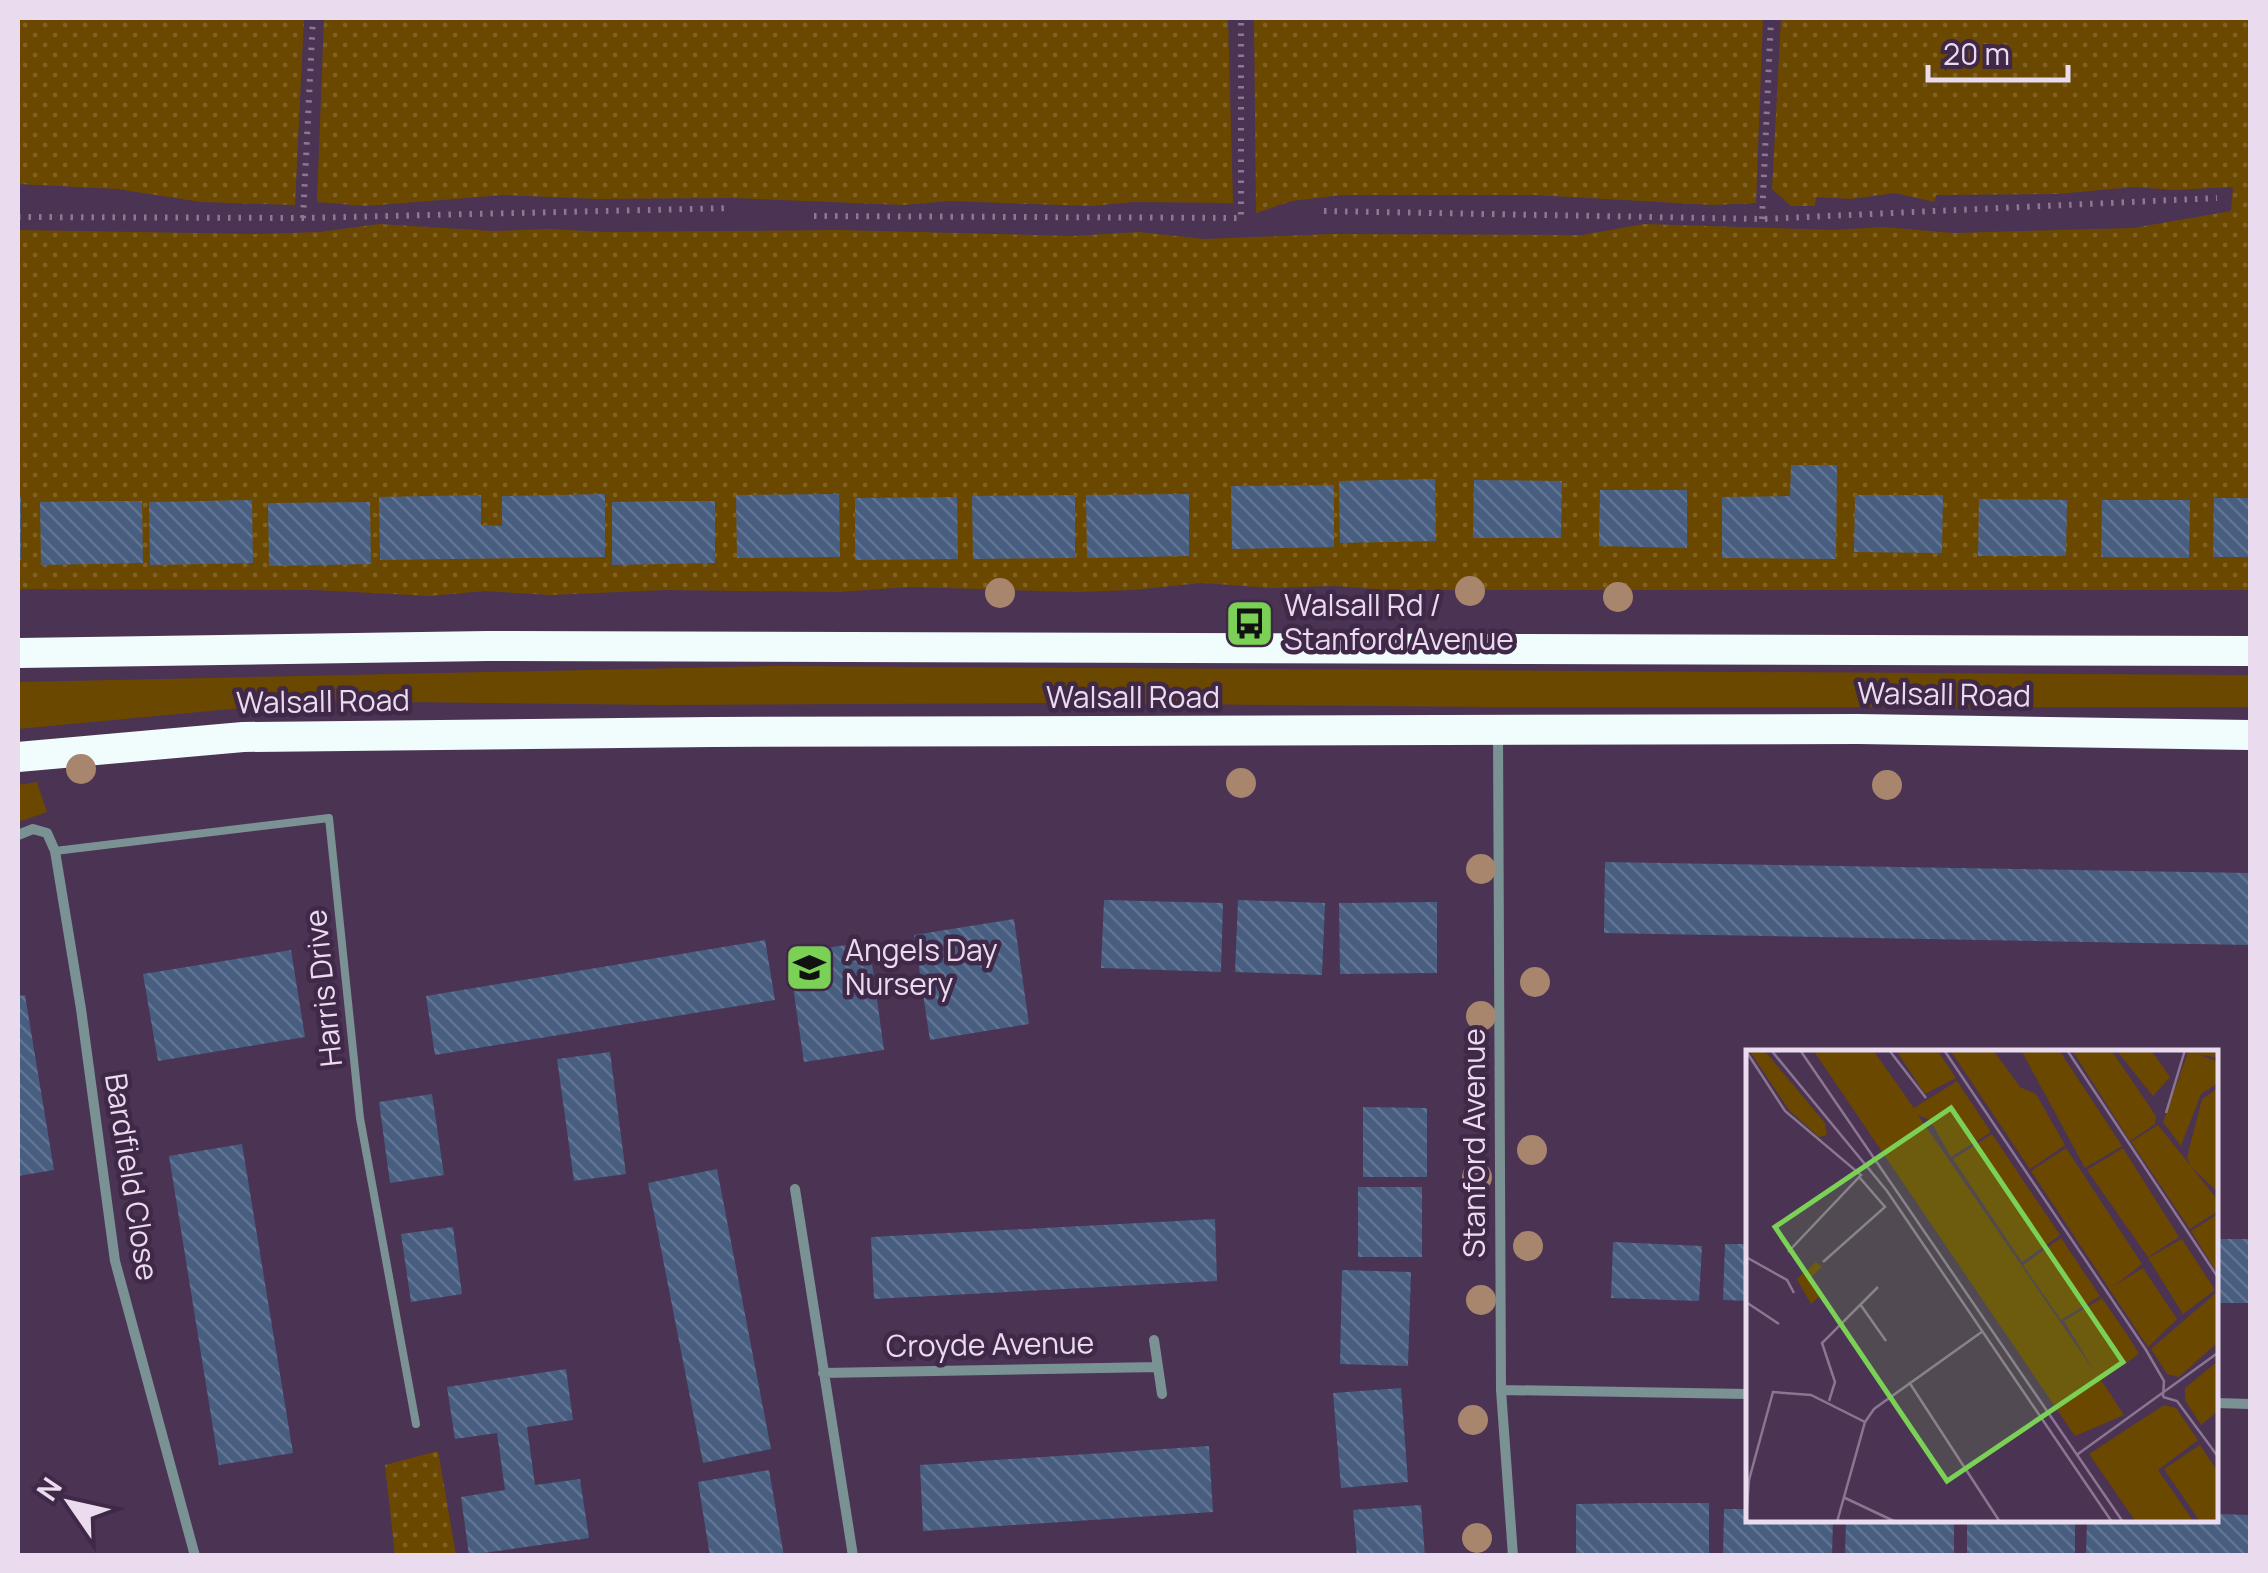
<svg xmlns="http://www.w3.org/2000/svg" width="2268" height="1573" font-family="Manrope,sans-serif">
  <style>
    .grass { fill: #6b4800 }
    .garden { fill: url(#garden-dots) }
    .building { fill: url(#building-back-hatch) }
    .lines { fill: none; stroke-linecap: round; stroke-linejoin: round }
    .path { stroke: #8c7893; stroke-width: 6; stroke-dasharray: 2.5 8; stroke-linecap: butt }
    .lane { stroke: #7a9293; stroke-width: 8 }
    .street { stroke: #7a9293; stroke-width: 10 }
    .highway { stroke: #f1fdfd; stroke-width: 30 }
    .tree { fill: #a8856d }
    .labels { text-anchor: middle; stroke-width: 9; stroke-linejoin: round; paint-order: stroke }
    .poi-label { font-size: 30px; fill: #eadbef; stroke: #402848; text-anchor: start }
    .street-label { font-size: 30px; fill: #eadbef; stroke: #402848 }
    .inset-road { fill: none; stroke: #8b7691; stroke-width: 2.5 }
    .view { fill: #7bd156; fill-opacity: 0.15; stroke: #7bd156; stroke-width: 5 }
    .inset-edge { fill: none; stroke: #eadbef; stroke-width: 5 }
  </style>
  <defs>
    <pattern id="garden-dots" width="8" height="8" patternUnits="userSpaceOnUse" patternTransform="scale(2.5)"><rect width="8" height="8" fill="#6b4800"/><path d="M2 2h.1M6 6h.1" fill="none" stroke="#806226" stroke-width="1.8" stroke-linecap="round"/></pattern>
    <pattern id="building-back-hatch" width="6" height="6" patternUnits="userSpaceOnUse" patternTransform="scale(2.5)"><rect width="6" height="6" fill="#475e80"/><path d="M-1 5l2 2M0 0l6 6M5-1l2 2" fill="none" stroke="#627492"/></pattern>
  </defs>
  <rect width="100%" height="100%" fill="#4b3353"/>
  <path class="grass" d="M776 666 2250 675V707H1488L1070 703 662 705 319 701 18 729V682Z
    M37 782 47 812 18 822V785Z"/>
  <path class="garden" d="M18 18H304L295 205 201 202 117 189 18 184Z
    M324 18H1228L1233 203 1134 202 1090 206 949 201 904 205 731 198 597 199 504 195 366 206 317 202Z
    M1254 18H1763L1756 203 1714 205 1533 195H1343L1292 201 1256 213Z
    M1781 18H2250V590H1387L1335 586 1271 588 1202 583 1133 590 1077 592 910 587 839 592 665 590 550 595 485 591 429 596 315 590 18 589V230L258 234 320 232 379 224 492 231 550 229 605 232 838 230 1072 236 1139 232 1204 239 1331 234 1582 235 1644 224 1832 230 1884 227 1953 233 2133 228 2231 211 2233 187 2175 190 2134 187 2057 194 1936 195 1934 202 1895 193 1851 199 1816 197 1815 206H1791L1772 189Z
    M438 1451 456 1555H395L385 1465Z"/>
  <path class="building" d="M1791 465H1837L1836 559 1722 558V497L1790 496Z
    M1435 479 1436 541 1340 543 1339 481Z
    M1474 480 1562 481 1561 538H1473Z
    M1334 485V547L1232 549 1231 486Z
    M1600 490H1687V548L1599 546Z
    M605 494V557L380 560 379 497 481 495V525L502 526V496Z
    M839 494 840 557 737 558 736 495Z
    M1189 494V556L1087 558 1086 495Z
    M1075 495V558L973 559 972 496Z
    M1855 495H1943L1942 553 1854 552Z
    M18 497H21V560H18Z
    M957 497 958 559 855 560V498Z
    M2214 498H2250V557H2213Z
    M1979 499 2067 500 2066 556H1978Z
    M252 500 253 563 150 565 149 502Z
    M2102 500H2190L2189 558 2101 557Z
    M89 501H142L143 563 41 565 40 502Z
    M661 501H715V563L612 565V502Z
    M370 502 371 564 269 566 268 503Z
    M1605 862 2250 873V945L1604 933Z
    M1104 900 1223 903 1221 972 1101 968Z
    M1238 900 1325 903 1322 975 1235 972Z
    M1437 902V973L1340 974 1339 903Z
    M1014 919 1029 1024 930 1040 914 935Z
    M765 940 775 1000 435 1055 426 996Z
    M869 942 884 1050 804 1062 788 953Z
    M291 950 305 1037 158 1061 143 974Z
    M25 995 54 1170 18 1176V996Z
    M610 1052 626 1174 574 1181 557 1059Z
    M432 1094 444 1175 390 1183 379 1102Z
    M1363 1107 1427 1108V1177H1363Z
    M242 1144 293 1453 219 1465 169 1156Z
    M717 1169 771 1449 703 1463 648 1183Z
    M1358 1187H1422V1257H1358Z
    M1215 1219 1217 1281 874 1299 871 1237Z
    M453 1227 462 1294 411 1302 401 1234Z
    M2216 1239H2250V1303H2216Z
    M1613 1242 1702 1246 1699 1301 1611 1298Z
    M1725 1244H1748V1301L1723 1300Z
    M1342 1270 1411 1272 1408 1366 1340 1364Z
    M566 1369 573 1420 527 1427 535 1485 580 1479 589 1538 469 1555 461 1497 505 1490 497 1433 455 1439 447 1387Z
    M1401 1388 1408 1482 1341 1488 1333 1393Z
    M1209 1446 1213 1512 923 1531 920 1465Z
    M769 1470 784 1556H710L698 1482Z
    M1642 1503H1709V1556H1576V1504Z
    M1421 1505 1425 1556H1357L1353 1510Z
    M1724 1509H1748V1520H1833L1832 1556H1723Z
    M2216 1514 2250 1515V1556H2086L2087 1520H2216Z
    M1846 1520H1954V1556H1845Z
    M1967 1520H2075V1556H1967Z"/>
  <g class="lines">
    <path class="path" d="M1324 211 1762 219 2217 198
      M814 216 1241 218V18
      M18 217 303 218 731 208
      M303 218 313 18
      M1762 219 1771 18"/>
    <path class="lane" d="M55 851 329 818 360 1118 416 1424"/>
    <path class="street" d="M1498 732 1501 1390 1513 1556
      M18 835 33 829 47 833 55 851 81 1009 115 1261 195 1556
      M795 1189 853 1556
      M1154 1340 1162 1394
      M823 1373 1158 1367
      M1501 1390 1748 1394
      M2216 1403 2250 1404"/>
    <path class="highway" d="M18 653 488 646 2250 651
      M18 757 243 737 712 732 1858 729 2250 735"/>
  </g>
  <g class="tree">
    <circle cx="1470" cy="591" r="15"/>
    <circle cx="1000" cy="593" r="15"/>
    <circle cx="1618" cy="597" r="15"/>
    <circle cx="81" cy="769" r="15"/>
    <circle cx="1241" cy="783" r="15"/>
    <circle cx="1887" cy="785" r="15"/>
    <circle cx="1481" cy="869" r="15"/>
    <circle cx="1535" cy="982" r="15"/>
    <circle cx="1481" cy="1016" r="15"/>
    <circle cx="1532" cy="1150" r="15"/>
    <circle cx="1477" cy="1177" r="15"/>
    <circle cx="1528" cy="1246" r="15"/>
    <circle cx="1481" cy="1300" r="15"/>
    <circle cx="1473" cy="1420" r="15"/>
    <circle cx="1477" cy="1538" r="15"/>
  </g>
  <defs>
    <symbol id="bus-square" viewBox="-11 -11 22 22"><rect x="-9" y="-9" width="18" height="18" rx="4" fill="#7bd156" stroke="#402848"/><path d="M-5-6H5V4H4V6H2V4H-2V6H-4V4H-5ZM-3.5-4V0h7V-4ZM-3.5 1.2v1.5H-2V1.2ZM2 1.2v1.5H3.5V1.2Z" fill="#111"/></symbol>
    <symbol id="school-square" viewBox="-11 -11 22 22"><rect x="-9" y="-9" width="18" height="18" rx="4" fill="#7bd156" stroke="#402848"/><path d="M0-5L7-2L0 1L-7-2ZM-4 1L0 2.5L4 1V4Q0 6-4 4Z" fill="#111"/></symbol>
  </defs>
  <g fill-rule="evenodd">
    <use href="#bus-square" x="1222" y="596" width="55" height="55"/>
    <use href="#school-square" x="782" y="940" width="55" height="55"/>
  </g>
  <g class="labels">
    <g class="poi-label">
      <text x="1284" y="616">Walsall Rd /<tspan x="1284" dy="34">Stanford Avenue</tspan></text>
      <text x="845" y="961">Angels Day<tspan x="845" dy="34">Nursery</tspan></text>
    </g>
    <g class="street-label">
      <text transform="translate(1944 695) rotate(1)" y="10">Walsall Road</text>
      <text x="1133" y="708">Walsall Road</text>
      <text transform="translate(323 702) rotate(-1)" y="10">Walsall Road</text>
      <text transform="translate(324 988) rotate(-96)" y="10">Harris Drive</text>
      <text transform="translate(1475 1143) rotate(-90)" y="10">Stanford Avenue</text>
      <text transform="translate(131 1177) rotate(81)" y="10">Bardfield Close</text>
      <text transform="translate(990 1345) rotate(-1)" y="10">Croyde Avenue</text>
    </g>
  </g>
  <g transform="translate(1746 1050)">
    <rect width="472" height="472" fill="#4b3353"/>
    <path d="M3 0H18L79 73 81 85 73 87 43 60Z" fill="#6b4800"/>
    <path d="M67 0H127L168 58 211 31 245 82 205 107 184 70 172 65 350 324 318 271 356 248 384 289 393 304 355 330 378 365 329 386ZM150 0H191L210 28 179 44ZM204 0H247L274 37 290 44 319 95 284 119ZM275 0H313L376 96 339 118ZM326 0H365L410 66 409 74 384 91ZM405 0 424 27 407 46 371 1ZM443 0H472V8L452 4 472 12V33L455 44 435 96 417 72ZM472 38V142L445 117 472 150V161L444 179 385 92 412 75 444 115 441 107 456 49ZM246 84 314 185 276 212 207 109ZM320 98 396 214 368 236 397 218 431 269 402 297 285 121ZM377 98 433 187 402 207 341 120ZM472 164V224L445 181ZM315 188 354 246 315 270 277 215ZM436 189 469 240 437 264 402 208ZM70 212 76 217 64 228 77 243 65 254 51 229ZM471 242 472 292 433 327 421 324 405 299ZM472 311V361L455 375 439 350V338ZM418 355 430 358 452 390 412 420 448 472H390L343 404ZM454 395 472 422V472L453 470 418 419Z" fill="#6b4800"/>
    <path class="inset-road" d="M25 0 141 141 366 472M54 0 377 472M143 0 180 48M198 0 400 300 418 331 417 347M321 0 473 229M0 1 39 61 115 125 42 202M420 63 439 0M0 207 41 230 48 243M77 212 139 157 114 128M0 252 33 274M114 254 140 291M163 332 254 472M417 347 431 351 473 408M83 351 89 332 76 293 132 237M332 404 473 302M97 447 150 472M0 472 3 430 27 342 65 345 119 372M91 472 119 372 128 359 237 281"/>
    <path class="view" d="M205 58 377 312 201 431 29 177Z"/>
    <rect width="472" height="472" class="inset-edge"/>
  </g>
  <rect width="2268" height="1573" fill="none" stroke="#eadbef" stroke-width="40"/>
  <g transform="translate(70 1503) rotate(304)" stroke="#402848" stroke-width="8" paint-order="stroke">
  <path d="M0-8L18 38L0 25L-18 38Z" fill="#eadbef"/>
  <text y="-15" font-size="28" font-weight="bold" text-anchor="middle" fill="#eadbef">N</text>
  </g>
  <path d="M1928 65v15h140v-15" fill="none" stroke="#eadbef" stroke-width="5"/>
  <text x="1943" y="65" font-size="30" fill="#eadbef" stroke="#402848" stroke-width="8" paint-order="stroke">20 m</text>
</svg>
